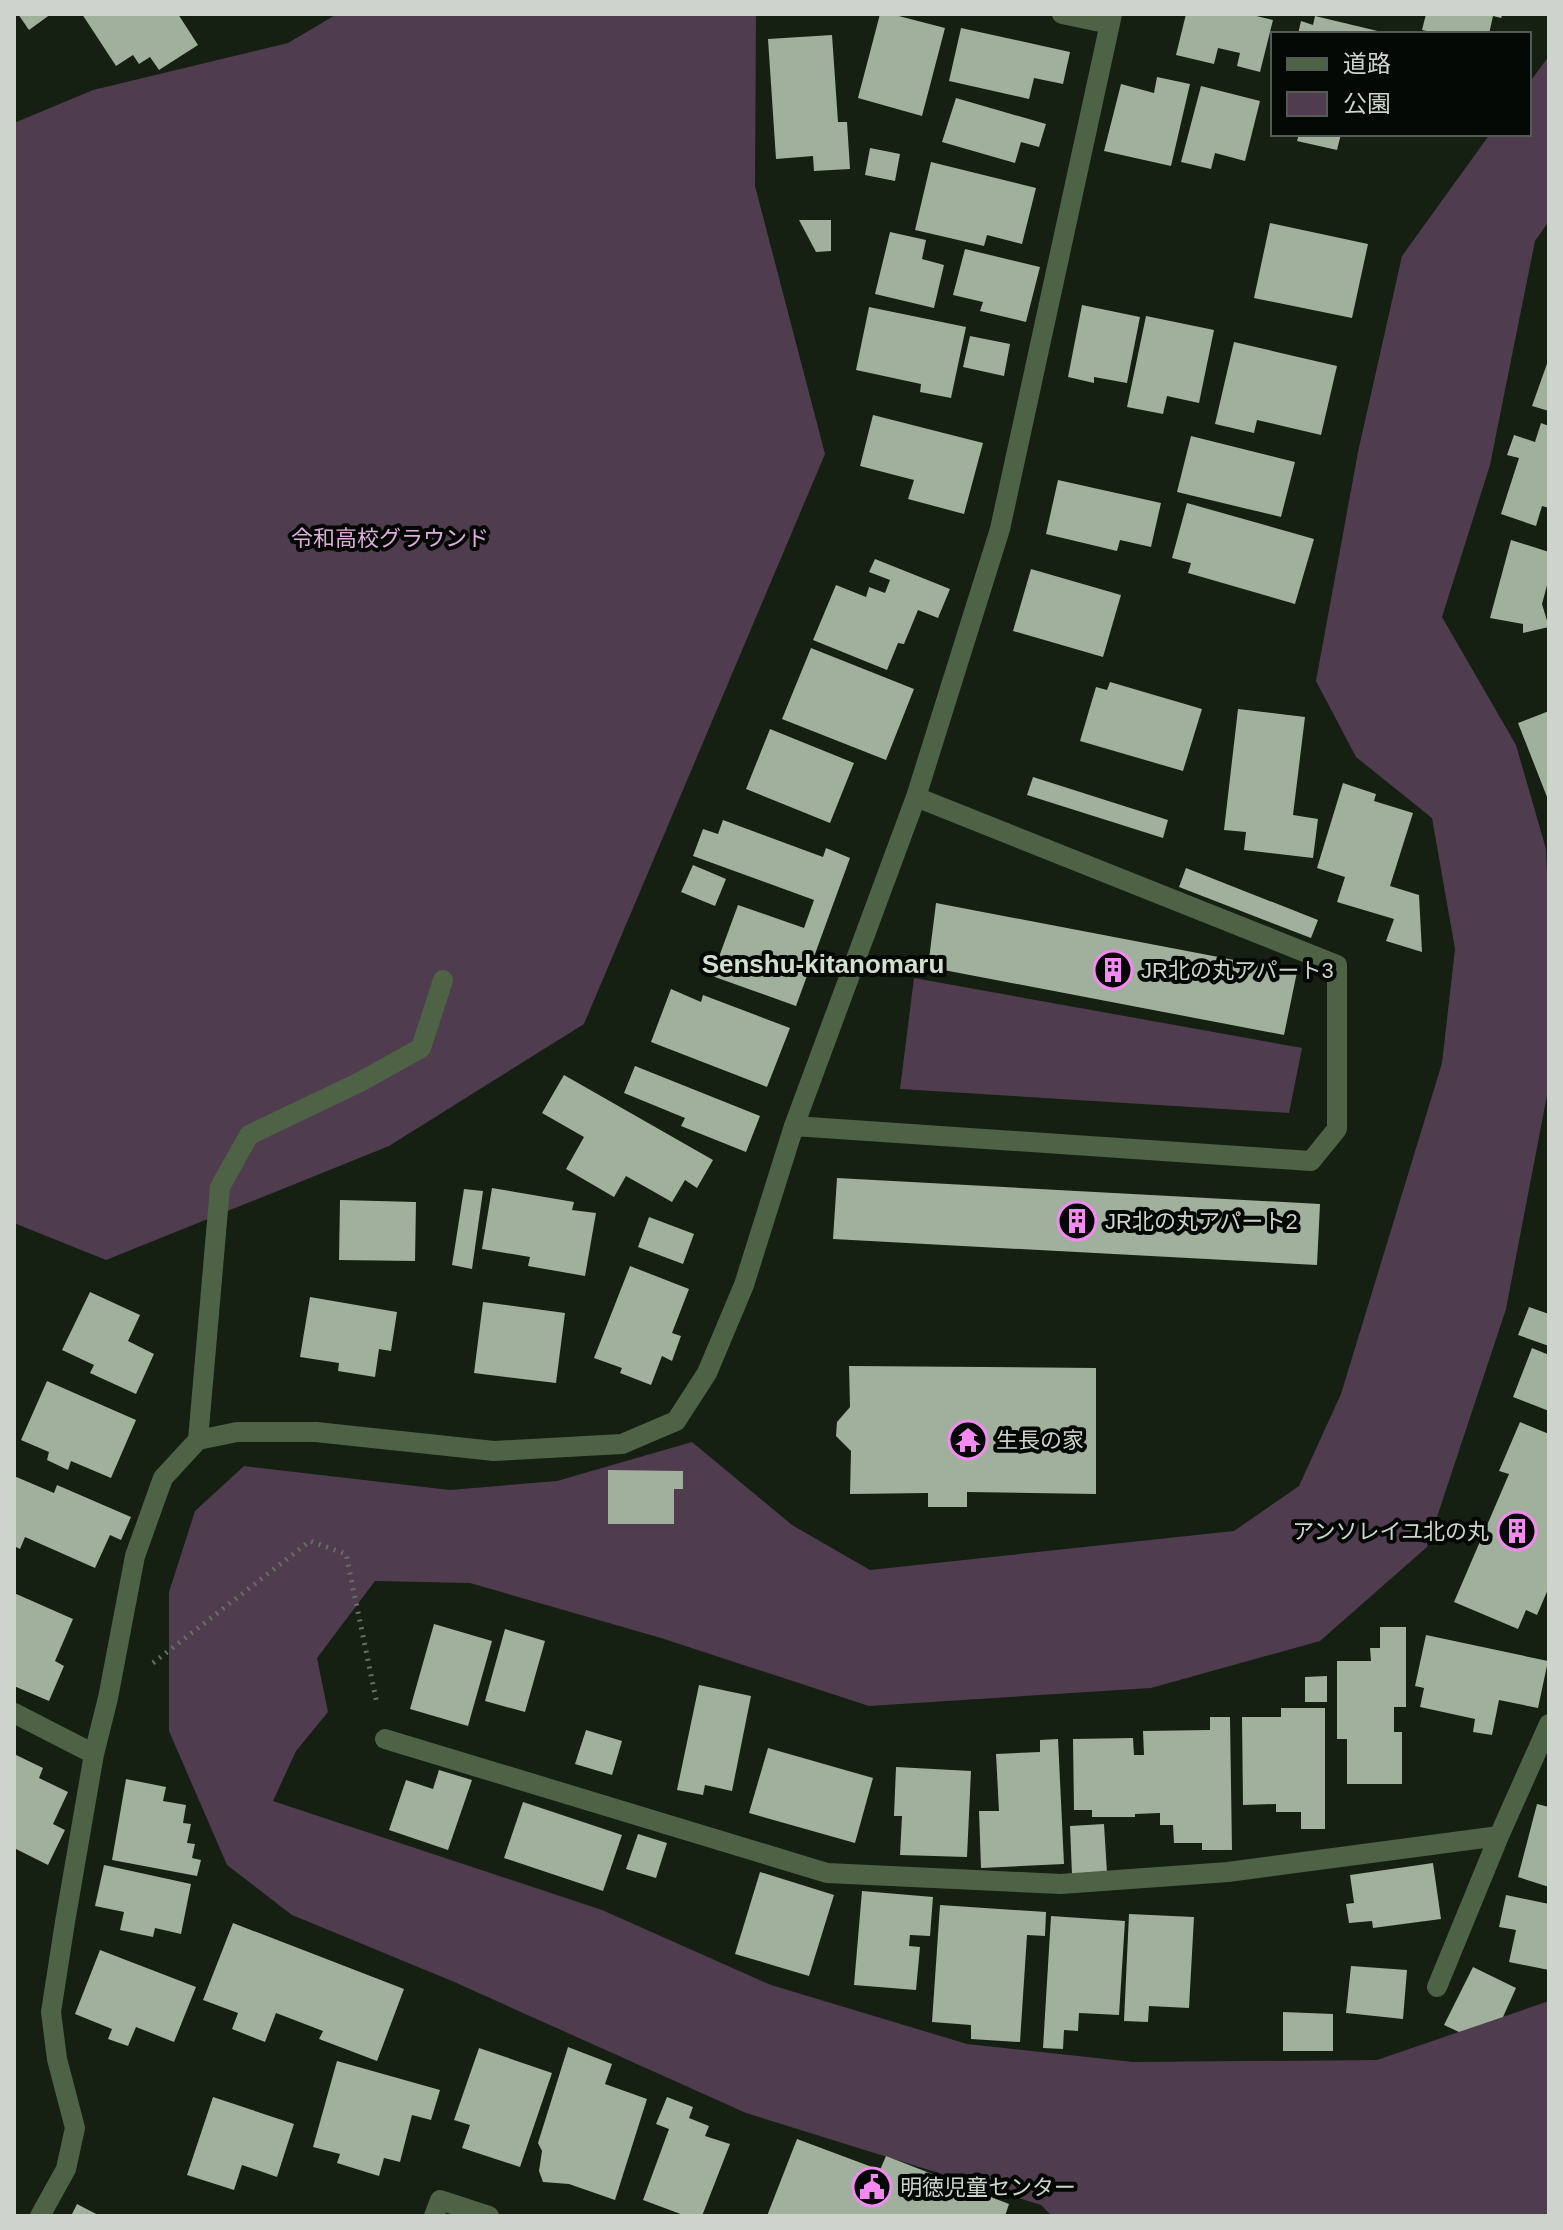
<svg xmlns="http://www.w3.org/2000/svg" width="1563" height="2230" font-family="Arial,'Noto Sans JP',sans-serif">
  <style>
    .green { fill: #4f3c4e }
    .building { fill: #a1af9d }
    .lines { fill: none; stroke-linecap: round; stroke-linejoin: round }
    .path { stroke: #666e63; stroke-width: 5; stroke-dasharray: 2 6; stroke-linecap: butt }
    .minor { stroke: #4e6346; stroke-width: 20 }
    .labels { text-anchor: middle; stroke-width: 8; stroke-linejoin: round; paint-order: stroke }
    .park-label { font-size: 22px; fill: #dfacdc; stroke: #040804 }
    .poi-label { font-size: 22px; fill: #cdd4cb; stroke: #040804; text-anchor: start }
    .quarter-label { font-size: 26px; font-weight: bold; fill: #d1dfcc; stroke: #040804 }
  </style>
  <rect width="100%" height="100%" fill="#151f12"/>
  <path class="green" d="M337 14H756L755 186 825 454 584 1024 389 1146 106 1260 14 1223V123L93 90 288 43Z
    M1549 56V221L1535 241 1490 465 1442 617 1516 745 1546 849 1549 922V1085L1506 1309 1427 1547 1320 1641 1151 1688 869 1706 661 1638 470 1583 375 1581 317 1658 328 1712 296 1751 273 1801 602 1910 771 1985 967 2044 1133 2062 1377 2060 1549 2001V2216H1052L1041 2205 746 2113 452 1981 292 1915 227 1865 169 1731V1592L195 1511 244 1466 450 1490 557 1481 692 1442 792 1525 870 1570 1234 1531 1299 1486 1341 1394 1442 1063 1455 949 1432 818 1356 757 1316 681 1358 452 1402 256 1490 134H1529V83Z
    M914 978 1302 1048 1289 1113 900 1089Z"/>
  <path class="building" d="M18 14H51L29 30Z
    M82 14H178L198 45 159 70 150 57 139 64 133 55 116 66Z
    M880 14H891L945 28 922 116 858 98Z
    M1186 14H1248L1273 20 1260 72 1237 66 1240 53 1218 48 1214 64 1176 55Z
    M1426 14H1503L1501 18 1493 16 1489 34 1467 31V34H1440L1422 30Z
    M1315 16 1386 33V34H1298L1301 21 1313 25Z
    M961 28 1070 52 1063 84 1034 78 1029 99 949 81Z
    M832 35 838 122H847L850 169 814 171 813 156 776 159 768 39Z
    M1157 77 1190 84 1171 166 1104 151 1121 84 1154 93Z
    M1201 86 1260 101 1245 161 1215 153 1211 169 1181 162Z
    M956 98 1046 124 1039 147 1021 142 1015 163 942 142Z
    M1299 134H1341L1337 150 1297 141Z
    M870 148 900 154 895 181 865 175Z
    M931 162 1036 188 1022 244 987 235 984 246 915 230Z
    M799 220H831V251L816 252Z
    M1270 223 1368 244 1352 318 1254 298Z
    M890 232 926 240 922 259 944 265 934 308 875 294Z
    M965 249 1040 267 1026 322 980 311 983 302 953 295Z
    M1082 305 1140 317 1127 383 1094 377V383L1068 377Z
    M869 307 966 327 951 398 920 392 921 384 856 370Z
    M1146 316 1214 330 1199 403 1167 396 1163 414 1127 407Z
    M970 336 1010 344 1004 376 963 367Z
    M1234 342 1337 366 1321 435 1257 420 1254 433 1215 424Z
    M1549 358V411L1532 406Z
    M873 415 983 443 964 514 908 499 914 480 860 466Z
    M1541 423 1549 426V508L1542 506 1536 526 1501 514 1519 458 1507 455 1514 435 1535 442Z
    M1191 436 1295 462 1281 517 1177 492Z
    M1058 480 1161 503 1151 547 1120 540 1117 551 1046 534Z
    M1187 503 1314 539 1295 604 1188 573 1191 563 1172 558Z
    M1511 540 1549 552V578L1542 604 1549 627 1523 633V624L1490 618Z
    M875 559 950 589 938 618 918 610 904 644 898 643 887 670 813 640 836 585 866 597 869 587 885 593 890 580 869 572Z
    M1031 569 1121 595 1103 657 1013 631Z
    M811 648 914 689 886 760 782 719Z
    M1110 682 1202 709 1183 771 1080 741 1096 687 1107 690Z
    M1238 709 1305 717 1293 815 1318 819 1313 858 1244 850 1246 832 1224 830Z
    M1549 711V802L1518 723Z
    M770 729 854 763 830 823 746 789Z
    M1033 777 1168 820 1163 838 1027 795Z
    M1343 783 1376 794 1374 801 1413 813 1390 886 1419 895 1422 952 1386 941 1394 919 1337 902 1345 877 1317 868Z
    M723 820 823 857 826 848 850 858 796 1006 712 976 738 905 804 928 814 900 693 856 703 829 718 834Z
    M693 865 726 879 715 906 681 892Z
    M1186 868 1318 920 1311 938 1179 887Z
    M936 903 1297 972 1284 1035 928 967Z
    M671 989 701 1002 703 995 790 1028 767 1087 651 1042Z
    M635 1066 760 1116 746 1152 681 1126 685 1118 624 1093Z
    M564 1075 713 1160 697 1188 685 1180 672 1202 626 1176 614 1197 566 1169 584 1137 542 1113Z
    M837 1178 1320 1204 1317 1265 833 1239Z
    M492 1188 574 1202 572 1210 596 1213 585 1276 528 1266 530 1257 482 1249Z
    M464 1189 483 1191 472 1269 452 1265Z
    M340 1200 416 1202 415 1261 339 1260Z
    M649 1217 694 1234 683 1264 638 1247Z
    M630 1266 689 1289 672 1333 681 1336 672 1361 662 1356 651 1385 620 1373 622 1368 594 1358Z
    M90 1292 140 1315 128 1341 154 1354 136 1394 90 1373 94 1365 62 1350Z
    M310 1297 397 1312 391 1351 379 1349 375 1377 338 1371 339 1363 300 1357Z
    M483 1302 565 1313 556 1383 474 1373Z
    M1529 1307 1549 1314V1346L1518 1335Z
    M1532 1348 1549 1355V1411L1513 1397Z
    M849 1366 1096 1368V1494L967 1492V1507H928V1493L850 1494 851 1451 836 1436 837 1422 850 1407Z
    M47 1381 136 1420 111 1478 71 1461 68 1470 47 1460 49 1452 21 1440Z
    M1520 1422 1549 1434V1587L1537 1615 1526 1610 1518 1629 1454 1602 1509 1474 1499 1471Z
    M608 1470 683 1471V1489H674V1524H608Z
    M14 1476 54 1493 57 1485 131 1517 121 1540 110 1535 95 1568 25 1537 20 1549 14 1546Z
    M14 1593 73 1619 55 1661 64 1666 49 1701 14 1686Z
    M434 1624 492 1641 468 1726 410 1709Z
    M1380 1627H1406V1707H1394V1732H1402V1784H1347V1739H1337V1661H1371L1370 1648H1380Z
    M505 1629 545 1641 525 1712 485 1701Z
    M1426 1635 1548 1661 1538 1708 1499 1700 1492 1735 1473 1732 1475 1719 1420 1707 1424 1688 1415 1686Z
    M1327 1676V1702H1305V1677Z
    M699 1685 751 1696 732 1791 705 1785 703 1795 677 1790Z
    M1281 1708H1325V1829H1301V1812H1276V1804L1243 1805 1242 1717H1281Z
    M1210 1717H1230L1232 1850H1202V1843H1174L1173 1825H1160V1813L1135 1814V1817H1092V1810H1074L1073 1739 1133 1738 1134 1755H1144L1143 1731 1210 1730Z
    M586 1730 622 1741 612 1775 575 1764Z
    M1058 1739 1064 1864 981 1868 979 1811H999L996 1754 1040 1752V1740Z
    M768 1748 873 1778 855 1843 749 1813Z
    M14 1754 43 1768 39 1778 68 1792 53 1824 65 1830 48 1865 14 1848Z
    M896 1767 971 1771 967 1857 900 1855 902 1816H894Z
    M439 1770 472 1780 448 1850 389 1830 406 1780 433 1789Z
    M126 1779 166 1787 163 1801 186 1805 183 1823 191 1824 187 1843 195 1844 192 1858 201 1860 197 1876 112 1860Z
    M523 1802 622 1835 603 1891 504 1858Z
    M1537 1804 1549 1807V1887L1518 1877Z
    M1104 1824 1107 1873 1072 1875 1070 1826Z
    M638 1834 667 1843 656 1878 626 1869Z
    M1433 1863 1441 1919 1373 1928 1372 1921 1349 1923 1346 1904 1354 1903 1350 1875Z
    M104 1865 191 1884 181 1934 155 1928 153 1937 120 1930 124 1912 95 1906Z
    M760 1872 834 1895 809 1976 735 1954Z
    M862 1891 933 1897 930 1936 910 1935 909 1946 920 1947 916 1990 854 1985Z
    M1506 1895 1549 1904V1970L1509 1962 1516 1930 1499 1927Z
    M940 1905 1046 1912 1045 1936 1027 1935 1020 2042 971 2039V2025L932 2022Z
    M1129 1914 1194 1917 1189 2008 1149 2006 1148 2022 1124 2021Z
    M1051 1916 1125 1921 1119 2015 1079 2013 1078 2031 1064 2030 1063 2049 1043 2048Z
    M233 1923 404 1989 377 2061 319 2039 323 2031 276 2013 265 2042 232 2029 238 2013 203 2000Z
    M100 1950 196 1987 174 2042 136 2027 128 2046 108 2039 112 2029 75 2014Z
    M1351 1966 1407 1970 1403 2019 1346 2013Z
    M1473 1967 1516 1988 1503 2017 1459 2032 1444 2025Z
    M1283 2012 1333 2014V2051H1283Z
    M568 2047 612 2064 605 2084 647 2099 615 2200 569 2184 543 2182 539 2171 542 2151 538 2143Z
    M479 2048 552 2073 520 2167 462 2148 470 2125 454 2120Z
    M337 2061 440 2090 431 2120 412 2115 400 2162 384 2158 379 2176 337 2163 340 2154 313 2147Z
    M213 2097 294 2124 277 2177 242 2165 234 2190 187 2175Z
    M667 2097 693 2107 689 2118 709 2126 705 2136 730 2144 702 2216H686L643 2200 669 2129 656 2124Z
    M797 2139 880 2170 886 2156 1009 2204 1005 2216H767Z
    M77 2204 100 2216H71Z"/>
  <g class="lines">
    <path class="path" d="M153 1663 310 1541 346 1554 377 1704"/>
    <path class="minor" d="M1062 14 1110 24
      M794 1126 1311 1161 1337 1129V965L916 797
      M198 1440 220 1187 249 1135 360 1082 421 1048 443 980
      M14 1713 94 1754
      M385 1739 827 1873 1061 1884 1228 1872 1499 1836
      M1437 1987 1499 1836 1549 1724
      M40 2216 66 2169 75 2128 57 2059 51 2012 65 1922 94 1754 108 1698 135 1556 163 1478 198 1440 237 1432H316L494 1451 622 1444 676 1421 707 1373 744 1285 794 1126 916 797 1000 529 1112 14
      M434 2216 440 2200 489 2216"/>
  </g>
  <defs>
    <symbol id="building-ring" viewBox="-11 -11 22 22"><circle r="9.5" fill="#040804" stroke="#f389f1" stroke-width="1.5"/><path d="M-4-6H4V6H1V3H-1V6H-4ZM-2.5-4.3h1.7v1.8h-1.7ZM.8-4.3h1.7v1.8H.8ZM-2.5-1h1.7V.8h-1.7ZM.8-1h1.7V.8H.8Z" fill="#f389f1"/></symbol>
    <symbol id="temple-ring" viewBox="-11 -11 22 22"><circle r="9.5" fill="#040804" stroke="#f389f1" stroke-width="1.5"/><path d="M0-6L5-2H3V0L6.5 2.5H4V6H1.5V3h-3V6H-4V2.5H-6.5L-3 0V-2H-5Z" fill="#f389f1"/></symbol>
    <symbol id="civic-ring" viewBox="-11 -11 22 22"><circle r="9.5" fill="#040804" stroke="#f389f1" stroke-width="1.5"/><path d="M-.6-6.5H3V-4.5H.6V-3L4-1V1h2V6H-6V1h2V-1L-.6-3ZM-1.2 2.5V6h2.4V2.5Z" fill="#f389f1"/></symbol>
  </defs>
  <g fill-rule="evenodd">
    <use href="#building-ring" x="1091" y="948" width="44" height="44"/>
    <use href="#building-ring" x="1055" y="1199" width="44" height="44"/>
    <use href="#temple-ring" x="946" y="1418" width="44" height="44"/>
    <use href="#building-ring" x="1495" y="1509" width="44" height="44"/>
    <use href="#civic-ring" x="850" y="2165" width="44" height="44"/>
  </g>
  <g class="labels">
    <g class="park-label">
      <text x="390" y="546">令和高校グラウンド</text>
    </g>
    <g class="poi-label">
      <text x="1141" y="978">JR北の丸アパート3</text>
      <text x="1105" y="1229">JR北の丸アパート2</text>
      <text x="996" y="1448">生長の家</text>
      <text x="1489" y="1539" text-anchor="end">アンソレイユ北の丸</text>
      <text x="900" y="2195">明徳児童センター</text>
    </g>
    <g class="quarter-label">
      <text x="823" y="973">Senshu-kitanomaru</text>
    </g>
  </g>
  <rect width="1563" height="2230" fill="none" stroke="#cdd4cb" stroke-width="32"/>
  <rect x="1271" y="32" width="260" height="104" fill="#040804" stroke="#545a54" stroke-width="2"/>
  <rect x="1287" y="58" width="40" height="12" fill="#4e6346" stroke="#545a54" stroke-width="2"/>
  <text x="1343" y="72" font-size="24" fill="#cdd4cb">道路</text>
  <rect x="1287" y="92" width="40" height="24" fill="#4f3c4e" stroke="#545a54" stroke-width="2"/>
  <text x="1343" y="112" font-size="24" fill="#cdd4cb">公園</text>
</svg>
